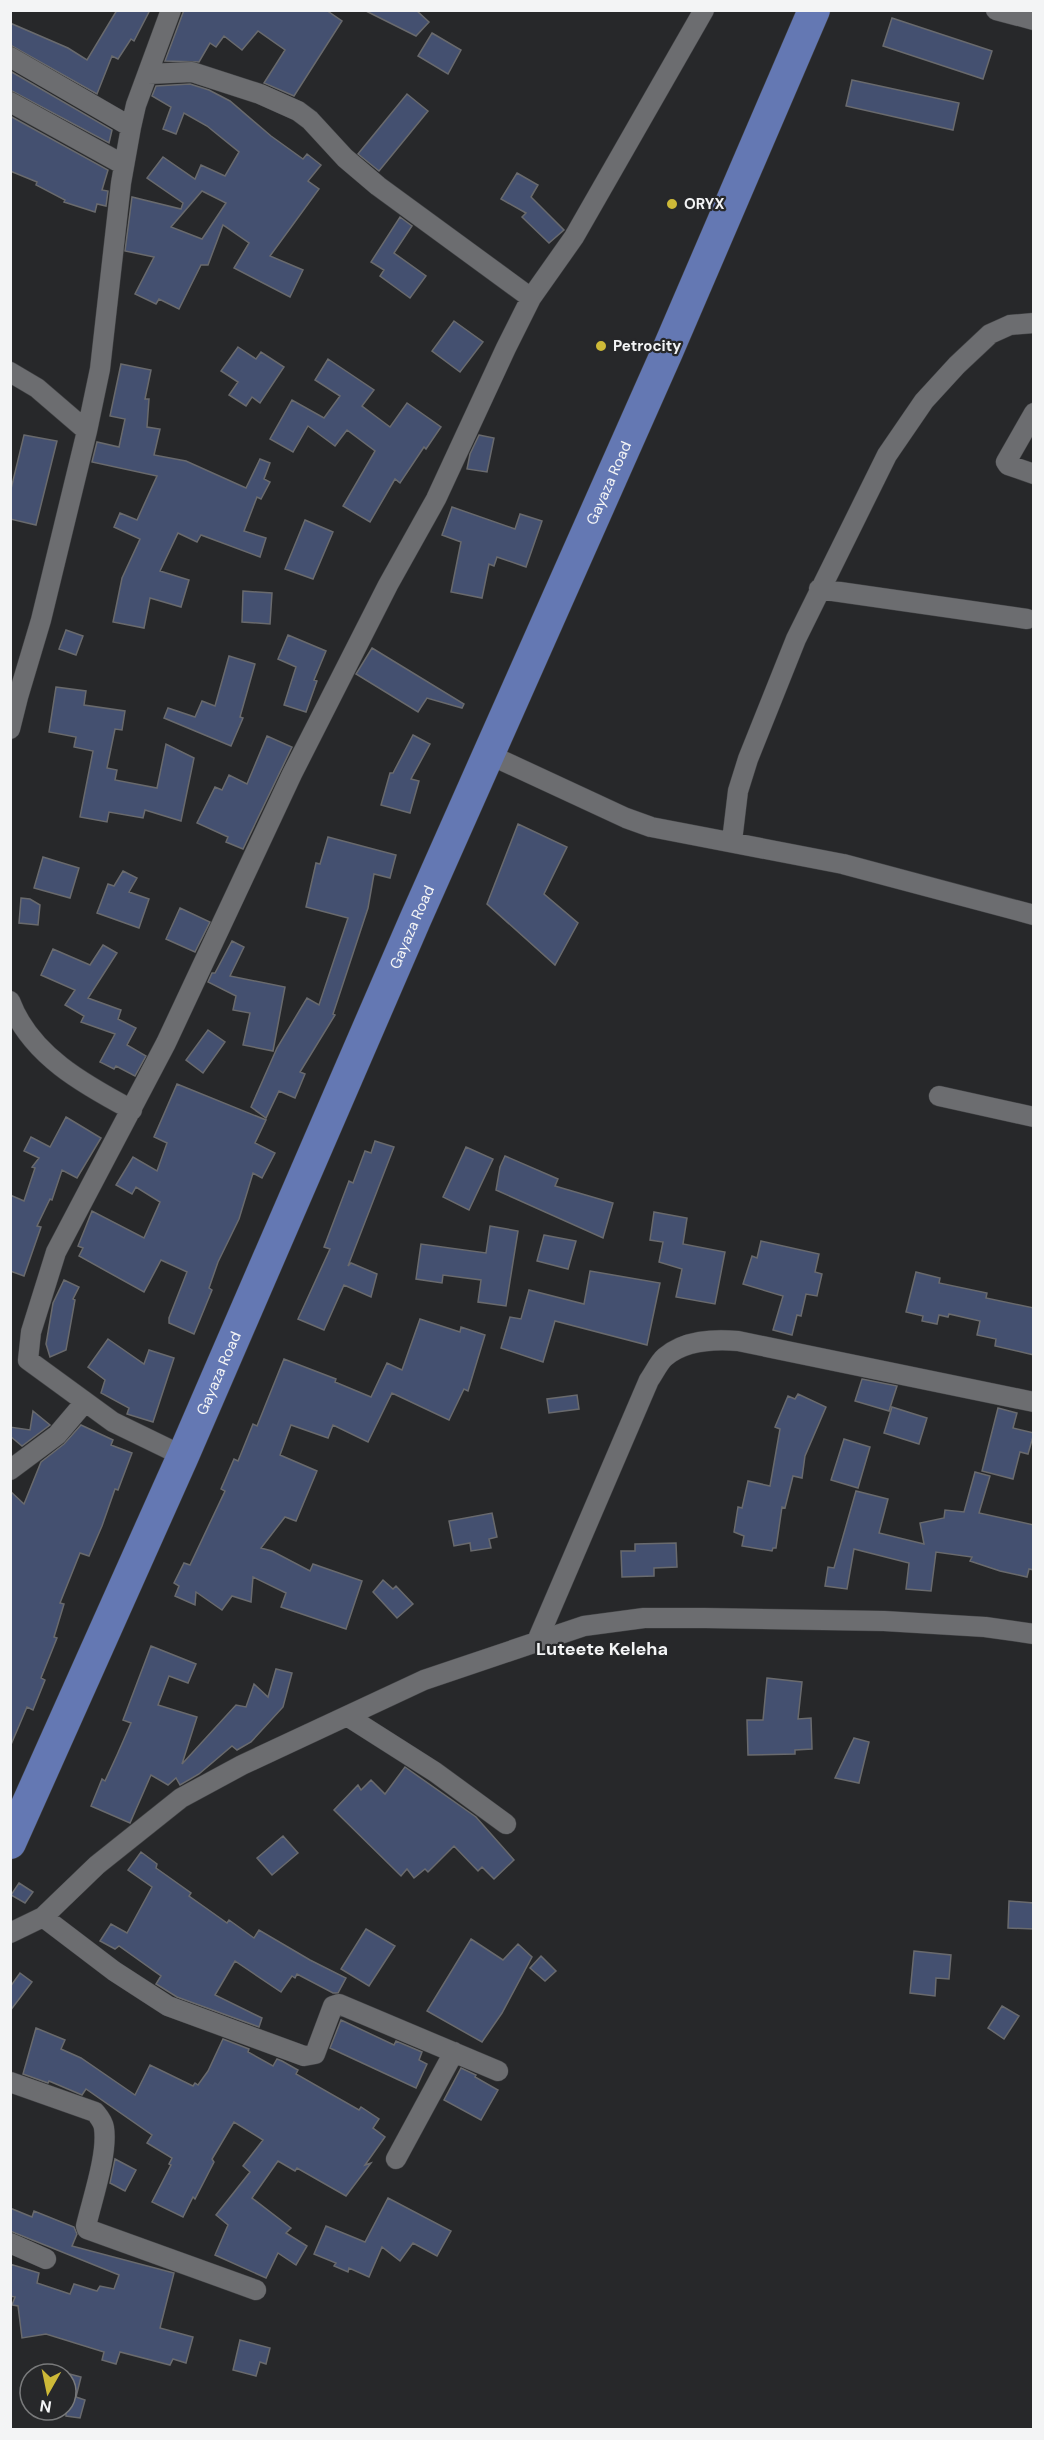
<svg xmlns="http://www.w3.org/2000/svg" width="1044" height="2440" font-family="'DM Sans',sans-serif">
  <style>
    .building { fill: #445070; stroke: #696a6d; stroke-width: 1.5; fill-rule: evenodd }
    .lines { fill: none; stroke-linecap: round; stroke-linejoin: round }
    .minor-casing { stroke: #424345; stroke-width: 21 }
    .primary-casing { stroke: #424345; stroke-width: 33 }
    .minor { stroke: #6c6d70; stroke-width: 20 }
    .primary { stroke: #6478b3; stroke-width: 32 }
    .poi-dot { fill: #cdb938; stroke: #27282a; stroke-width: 2 }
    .labels { text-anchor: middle; stroke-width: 4.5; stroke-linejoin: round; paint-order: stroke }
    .poi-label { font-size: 15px; font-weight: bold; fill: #f3f4f5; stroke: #27282a; text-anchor: start }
    .street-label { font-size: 15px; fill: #f3f4f5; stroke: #27282a }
    .quarter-label { font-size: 18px; font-weight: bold; fill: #f3f4f5; stroke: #27282a }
  </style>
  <rect width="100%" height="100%" fill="#27282a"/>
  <path class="building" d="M117 10H150L134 41 131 39 118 59 112 56 97 94 10 45V23L68 48 87 60Z
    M184 10H326L342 21 294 96 264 83 285 50 258 31 242 50 224 36 216 47 210 43 199 62 165 61Z
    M364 10H416L429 22 416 36Z
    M892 18 992 51 983 79 883 46Z
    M432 33 461 50 448 74 418 56Z
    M10 71 112 130 109 143 10 90Z
    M852 80 959 103 953 130 846 106Z
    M190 84 209 90 230 101 271 136 303 159 307 154 321 165 308 181 319 189 270 256 303 270 290 297 234 268 249 243 223 225 208 265H201L179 309 159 299 156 304 135 294 154 257 125 251 132 197 181 209 183 203 147 178 163 157 195 179 201 165 225 176 239 152 207 126 184 113 176 134 163 129 171 107 152 96 156 86ZM202 191 226 203 202 239 171 227Z
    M407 94 428 111 379 171 358 154Z
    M10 116 108 170 102 190 108 191 106 206 97 204 95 212 64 202 65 200 36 185 37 182 10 171Z
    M517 173 538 185 531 197 564 230 549 243 522 217 526 213 501 199Z
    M400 217 412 226 394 253 426 276 410 298 380 276 384 270 371 262Z
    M454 321 483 342 460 372 432 351Z
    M238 347 256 359 261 352 284 367 260 403 252 397 246 406 229 395 238 382 221 371Z
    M328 359 374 390 362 406 390 427 407 403 441 427 426 449 424 447 400 483 395 479 370 522 343 506 375 451 347 430 335 446 308 426 293 452 270 439 292 400 324 418 340 396 315 380Z
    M121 364 151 370 145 399H149L147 427 160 429 154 455 186 461 246 488 260 459 270 463 264 479 270 482 261 499 257 497 244 531 266 538 260 557 201 535 197 542 178 533 160 571 189 580 181 607 150 598 144 628 113 622 122 578 140 539 114 527 120 513 137 520 157 476 92 462 97 442 119 447 125 419 110 416Z
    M24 435 57 441 36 525 10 519V493Z
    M479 435 494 438 487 472 467 469 470 454Z
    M452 507 515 529 520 514 542 521 526 567 497 557 494 566 489 564 482 598 451 592 461 542 442 535Z
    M305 520 333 532 313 579 285 569Z
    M243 591 272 593 270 624 242 622Z
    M66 630 83 636 76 655 59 649Z
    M288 635 326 651 314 680 317 681 306 712 284 705 296 667 278 659Z
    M372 648 464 704 462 708 427 698 418 712 356 674Z
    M229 656 255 664 240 717 243 718 231 746 164 718 168 708 195 717 202 701 215 706Z
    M56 687 86 691 84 705 125 711 122 730 115 729 107 768 117 770 115 780 157 788 166 744 194 758 181 821 145 810 143 818 109 812 107 822 80 817 93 751 74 747 76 737 49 732Z
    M413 735 430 744 411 779 419 781 410 813 381 805 390 773H393Z
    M267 736 292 747 243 849 226 842 228 837 197 823 215 787 222 790 229 775 247 784Z
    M518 824 567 847 544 894 578 923 555 965 487 904Z
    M328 837 396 855 390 878 374 874 368 908 333 1014 335 1015 300 1072 305 1074 295 1098 279 1091 266 1118 251 1107 277 1048 307 998 319 1005 348 918 306 907 316 863 320 864Z
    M43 857 79 868 70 898 34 888Z
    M123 871 137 878 129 892 149 899 139 928 97 913 108 884 114 886Z
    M21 898 30 899 40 905 38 925 19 923Z
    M180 908 210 922 195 952 166 939Z
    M232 941 244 947 230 976 285 987 273 1051 243 1045 250 1013 233 1010 236 996 208 982 212 973H215Z
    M103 945 117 953 88 998 121 1010 118 1019 136 1028 127 1045 146 1056 135 1076 116 1066 114 1069 100 1062 115 1034 81 1022 84 1016 65 1005 75 990 41 975 53 949 90 965Z
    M208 1030 225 1042 203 1073 186 1060Z
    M177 1084 266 1120 255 1143 275 1153 262 1178 253 1173 239 1219 218 1262 209 1288 212 1290 194 1334 169 1323V1318L187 1272 161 1260 144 1292 79 1256 83 1248 78 1246 92 1211 144 1238 160 1202 136 1187 132 1194 116 1185 133 1157 157 1171 167 1143 154 1137Z
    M66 1117 101 1138 77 1178 62 1170 52 1200 50 1199 37 1226 41 1227 24 1276 10 1271V1195L24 1201 35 1168 32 1167 39 1158 24 1151 31 1137 50 1147Z
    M375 1141 394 1147 348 1266 351 1263 377 1274 371 1297 344 1285 324 1330 298 1319 330 1249 324 1247 349 1181 353 1183 365 1151 371 1153Z
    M466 1147 493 1159 469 1210 443 1197Z
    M505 1156 558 1179 555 1186 613 1203 603 1238 496 1190 500 1167Z
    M654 1212 687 1218 683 1244 725 1252 715 1304 676 1297 682 1269 659 1262 663 1242 650 1240Z
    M490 1226 518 1231 506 1306 478 1302 481 1280 443 1275 442 1283 416 1279 421 1244 486 1253Z
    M544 1235 576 1241 568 1269 537 1261Z
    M761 1241 819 1254 815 1272 822 1274 817 1296 806 1294 801 1316 797 1315 792 1335 773 1330 783 1296 743 1284 752 1256 757 1258Z
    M590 1271 660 1283 647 1345 555 1321 543 1362 501 1348 510 1317 521 1319 529 1290 584 1304Z
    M916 1272 940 1278 939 1283 987 1293 986 1298 1034 1308V1355L995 1346 996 1339 977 1335 980 1321 949 1314 948 1317 939 1315 937 1324 922 1321 923 1316 906 1312Z
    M64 1280 79 1287 73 1299 75 1300 66 1350 50 1357 46 1344 53 1303Z
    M420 1319 460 1332 461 1327 485 1335 468 1391 464 1389 449 1420 392 1393 368 1442 333 1425 328 1438 291 1425 280 1455 317 1471 296 1521 285 1517 261 1548 272 1551 310 1571 313 1564 362 1581 346 1629 281 1607 286 1593 253 1577 251 1602 232 1596 222 1610 196 1592 195 1605 175 1596 179 1586 174 1583 184 1563 190 1565 225 1491 221 1489 234 1459 238 1461 253 1424 257 1426 284 1359 336 1379 335 1382 371 1397 387 1363 402 1370Z
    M108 1339 144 1364 149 1350 174 1358 153 1422 127 1414 129 1408 101 1393 105 1380 88 1367Z
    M862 1379 897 1386 889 1411 855 1401Z
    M798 1394 826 1407 805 1456 802 1478 793 1476 785 1508 782 1507 776 1548H773L772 1551 742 1546 744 1536 734 1532 738 1507 742 1508 748 1481 770 1486 780 1429 775 1427 788 1396 795 1399Z
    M577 1395 579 1409 549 1413 547 1399Z
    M892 1407 927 1418 919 1444 884 1433Z
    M998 1408 1017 1413 1013 1428 1034 1433 1028 1454 1020 1452 1013 1479 982 1471Z
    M33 1411 50 1425 22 1446 10 1436V1427L30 1430Z
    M81 1425 113 1440 111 1445 132 1453 118 1490 115 1489 102 1526 89 1556 80 1553 60 1603 64 1604 54 1637 57 1638 41 1678 45 1680 33 1710 27 1707 10 1747V1491L24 1504 41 1462 64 1444Z
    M844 1439 870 1447 858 1488 831 1480Z
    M975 1472 990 1476 979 1513 1034 1525V1570L1029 1569 1027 1577 1000 1571 970 1561 972 1557 936 1552 931 1591 906 1589 909 1563 854 1549 847 1589 825 1586 828 1567 834 1568 856 1491 888 1499 879 1533 924 1544 920 1523 944 1518 945 1510 964 1512Z
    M492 1513 497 1537 489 1539 491 1548 471 1551 470 1543 454 1546 449 1521Z
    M676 1543 677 1567 654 1568V1576L622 1577 621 1551H635V1544Z
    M383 1580 393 1589 396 1586 413 1604 397 1618 373 1592Z
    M151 1646 196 1664 188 1683 169 1676 158 1705 197 1717 182 1764 236 1705 246 1707 254 1684 268 1697 276 1669 292 1673 283 1707 251 1742 237 1750 232 1746 199 1774 180 1785 176 1778 168 1785 151 1775 130 1823 91 1806 102 1779 105 1781 117 1755 131 1723 123 1720Z
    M767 1678 802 1682 798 1719 811 1718 812 1749 795 1750V1754L748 1755 747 1720H763Z
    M854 1738 869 1742 859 1783 835 1778Z
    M405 1767 476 1817 514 1860 494 1879 482 1867 478 1871 454 1846 428 1872 425 1869 414 1878 407 1869 401 1876 334 1810 358 1785 361 1790 371 1780 385 1794Z
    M283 1836 298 1853 272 1875 257 1858Z
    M141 1852 157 1864 156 1868 191 1893 189 1896 227 1923 229 1920 254 1938 259 1930 310 1960 346 1978 338 1993H333L297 1974 295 1978 292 1976 281 1992 235 1961 215 1995 262 2018 259 2027 177 1997 156 1984 161 1976 119 1946 115 1949 100 1941 111 1924 127 1933 152 1887 128 1870Z
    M19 1883 33 1892 25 1903 11 1895Z
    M1009 1901 1034 1903V1929L1008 1928Z
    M366 1929 395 1946 369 1986 341 1969Z
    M471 1939 503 1960 518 1944 532 1957 502 2013 482 2042 427 2011Z
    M914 1951 951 1955 949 1979 936 1978 935 1996 910 1993Z
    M541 1956 556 1971 545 1981 530 1968Z
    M20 1973 32 1982 10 2011V1987Z
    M1002 2006 1019 2016 1004 2039 988 2028Z
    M341 2020 394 2045 396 2041 422 2052 419 2060 427 2064 416 2088 330 2048Z
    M36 2028 65 2040 61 2049 81 2058 135 2095 150 2065 193 2086 195 2083 198 2085 208 2071 223 2039 249 2049 248 2052 273 2066 277 2059 282 2061 298 2070 296 2074 359 2110 361 2107 379 2119 373 2128 385 2137 365 2165 371 2163 346 2196 297 2168 295 2171 278 2161 252 2198 291 2228 286 2233 307 2246 296 2265 278 2253 266 2278 215 2255 228 2225 216 2215 250 2172 243 2166 263 2140 234 2122 212 2159 214 2162 195 2199 193 2197 183 2217 152 2202 171 2165 169 2164 172 2158 147 2143 152 2135 86 2089 82 2095 49 2081 48 2083 23 2074Z
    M461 2068 476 2075 475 2077 498 2090 481 2120 444 2100Z
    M115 2159 136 2170 125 2191 110 2183Z
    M388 2198 451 2231 437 2256 413 2243 400 2261 382 2247 369 2277 349 2268 348 2272 334 2266 336 2263 314 2254 326 2226 365 2242Z
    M10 2208 32 2217 34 2211 74 2227 77 2234 72 2246 174 2273 160 2328 193 2337 186 2363 173 2359 170 2365 120 2352 116 2364 102 2360 104 2352 46 2334 22 2338 18 2306 12 2305 15 2297 10 2296V2264L39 2273 37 2283 70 2294 74 2284 97 2291 100 2286 114 2289 119 2275 10 2231Z
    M240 2340 270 2348 266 2364 260 2362 256 2376 233 2370Z
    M66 2373 81 2377 76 2397 85 2400 80 2418 66 2416Z"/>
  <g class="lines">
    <defs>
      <path id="minor" d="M996 10 1034 20
        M10 57 131 127
        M148 74 192 72 260 94 298 111 310 120 345 158 378 186 531 298
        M10 102 124 165
        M10 372 37 388 87 431
        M1034 413 1006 462 1008 465 1034 474
        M819 589 1027 619
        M10 729 18 697 41 620 87 431 100 369 121 183 131 127 136 105 171 10
        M488 754 626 818 651 827 843 864 1034 915
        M732 841 738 791 748 759 796 639 887 455 924 401 957 365 990 334 1010 325 1034 323
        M10 1001C30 1055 85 1085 132 1110
        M939 1096 1034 1117
        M183 1456 113 1422 28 1360 31 1332 56 1252 166 1043 292 774 388 585 436 499 506 348 531 298 574 237 704 10
        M10 1470 57 1435 85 1402
        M537 1641 649 1380C654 1373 659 1362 665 1357 685 1340 713 1339 738 1341L1034 1402
        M347 1716 435 1772 506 1824
        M43 1917 114 1971 168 2006 304 2056 315 2054 333 2006 339 2004 498 2071
        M10 1933 43 1917 97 1865 181 1798 242 1765 424 1680 584 1626 644 1618H705L884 1621 985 1627 1034 1634
        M10 2082 95 2112C99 2117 103 2121 104 2128 108 2154 92 2200 86 2226L87 2229 256 2290
        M396 2159 454 2052
        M10 2243 46 2259"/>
      <g id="primary">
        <path id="s1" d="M10 1843 183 1456 415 920 667 352 814 10"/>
      </g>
    </defs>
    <use href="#minor" class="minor-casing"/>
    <use href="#primary" class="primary-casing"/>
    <use href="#minor" class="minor"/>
    <use href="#primary" class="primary"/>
  </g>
  <g class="poi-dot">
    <circle cx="672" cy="204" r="6"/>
    <circle cx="601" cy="346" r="6"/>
  </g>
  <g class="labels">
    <g class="poi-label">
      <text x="684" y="209">ORYX</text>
      <text x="613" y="351">Petrocity</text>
    </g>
    <g class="street-label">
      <text dy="5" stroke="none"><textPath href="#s1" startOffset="1486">Gayaza Road</textPath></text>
      <text dy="5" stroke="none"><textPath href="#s1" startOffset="1000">Gayaza Road</textPath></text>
      <text dy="5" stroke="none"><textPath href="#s1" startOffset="514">Gayaza Road</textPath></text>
    </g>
    <g class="quarter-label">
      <text x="602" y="1655">Luteete Keleha</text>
    </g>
  </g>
  <rect width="1044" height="2440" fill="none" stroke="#f3f4f5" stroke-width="24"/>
  <g transform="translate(48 2392) rotate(189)"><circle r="28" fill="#27282a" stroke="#797a7b" stroke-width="1.5"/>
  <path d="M0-4.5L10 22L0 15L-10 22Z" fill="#cdb938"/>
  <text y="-9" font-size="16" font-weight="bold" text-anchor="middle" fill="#f3f4f5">N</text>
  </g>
</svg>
